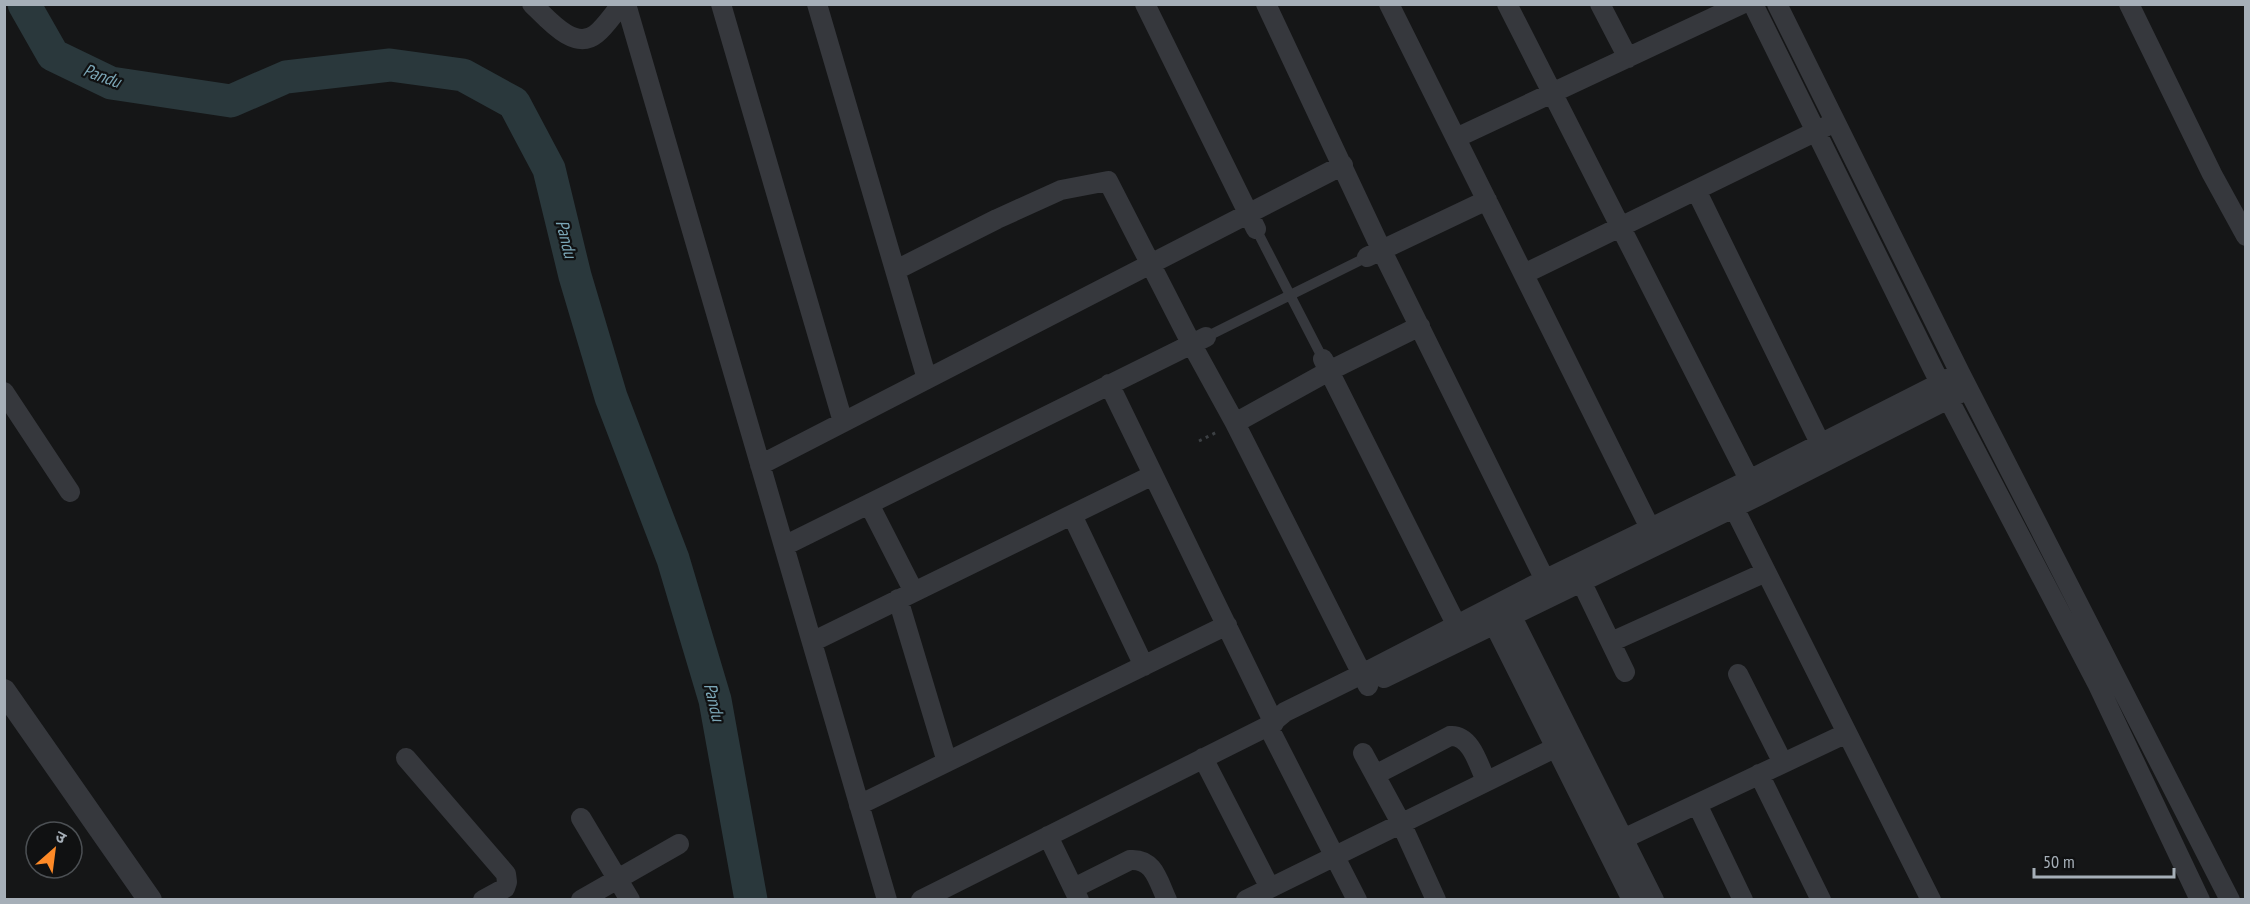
<svg xmlns="http://www.w3.org/2000/svg" width="2250" height="904" font-family="'PT Sans Narrow','Noto Sans Devanagari',sans-serif">
  <style>
    .lines { fill: none; stroke-linecap: round; stroke-linejoin: round }
    .river { stroke: #2a383c; stroke-width: 33 }
    .path { stroke: #3c4044; stroke-width: 3; stroke-dasharray: 3 4.5; stroke-linecap: butt }
    .service { stroke: #36383d; stroke-width: 10 }
    .minor { stroke: #36383d; stroke-width: 20 }
    .tertiary { stroke: #36383d; stroke-width: 24 }
    .labels { text-anchor: middle; stroke-width: 4.5; stroke-linejoin: round; paint-order: stroke }
    .water-label { font-size: 18px; font-style: italic; fill: #7ba6b6; stroke: #101112 }
  </style>
  <rect width="100%" height="100%" fill="#151617"/>
  <g class="lines">
    <path class="river" d="M24 4 53 55 111 83 231 101 286 77 390 65 463 75 514 103 549 169 575 276 611 397 673 559 715 700 751 900"/>
    <path class="path" d="M1199 441 1217 432"/>
    <path class="service" d="M1256 229 1323 359
      M1206 337 1367 257"/>
    <path class="minor" d="M532 4C547 18 574 52 596 34 606 26 613 14 622 4
      M626 4 887 900
      M721 4 843 422
      M817 4 927 379
      M1145 4 1256 229
      M1266 4 1382 251 1550 590
      M1389 4 1656 540
      M1507 4 1755 491
      M1600 4 1628 58
      M1753 4 1940 383 2097 683 2200 900
      M1777 4 1960 373 2230 900
      M2129 4 2212 174 2246 236
      M1456 138 1742 4
      M1696 190 1825 453
      M1367 257 1487 200
      M896 270 997 219 1061 190 1108 181 1191 343 1235 423 1368 686
      M1524 274 1827 126
      M1323 359 1457 626
      M1109 384 1274 723
      M4 392 70 492
      M1235 423 1329 371 1420 326
      M760 465 1343 165
      M869 504 914 592
      M1733 506 1931 900
      M1072 515 1144 666
      M784 546 1206 337
      M1581 581 1625 672
      M898 599 947 762
      M1511 615 1654 900
      M1494 624 1632 900
      M812 642 1153 475
      M1611 642 1766 572
      M1738 674 1783 763
      M1384 678 1758 496 1960 393
      M1268 726 1357 900
      M1363 753 1401 823 1436 900
      M406 758 506 874 507 882 505 888 483 900
      M1203 758 1270 888
      M1759 774 1821 900
      M1375 775 1450 736C1471 734 1479 766 1486 781
      M1697 804 1743 900
      M859 805 1227 625
      M581 818 630 900
      M1048 836 1079 900
      M1623 839 1847 733
      M1074 888 1130 860C1154 858 1158 881 1167 900
      M581 900 679 844
      M921 900 1268 726 1285 712 1362 674 1544 580 1749 480 1960 373
      M1246 900 1573 739"/>
    <path class="tertiary" d="M4 691 150 900"/>
  </g>
  <g class="labels">
    <g class="water-label">
      <text transform="translate(102 76) rotate(20)" y="6">Pandu</text>
      <text transform="translate(566 239) rotate(76)" y="6">Pandu</text>
      <text transform="translate(714 702) rotate(77)" y="6">Pandu</text>
    </g>
  </g>
  <rect width="2250" height="904" fill="none" stroke="#a6afb8" stroke-width="12"/>
  <g transform="translate(54 850) rotate(28)"><circle r="28" fill="#101112" stroke="#4c5054" stroke-width="1.5"/>
  <path d="M0-4.5L10 22L0 15L-10 22Z" fill="#fe8a27"/>
  <text y="-9" font-size="16" font-weight="bold" text-anchor="middle" fill="#a6afb8">उ</text>
  </g>
  <path d="M2034 868v9h140v-9" fill="none" stroke="#a6afb8" stroke-width="3"/>
  <text x="2043" y="868" font-size="18" fill="#a6afb8" stroke="#101112" stroke-width="4.5" paint-order="stroke">50 m</text>
</svg>
